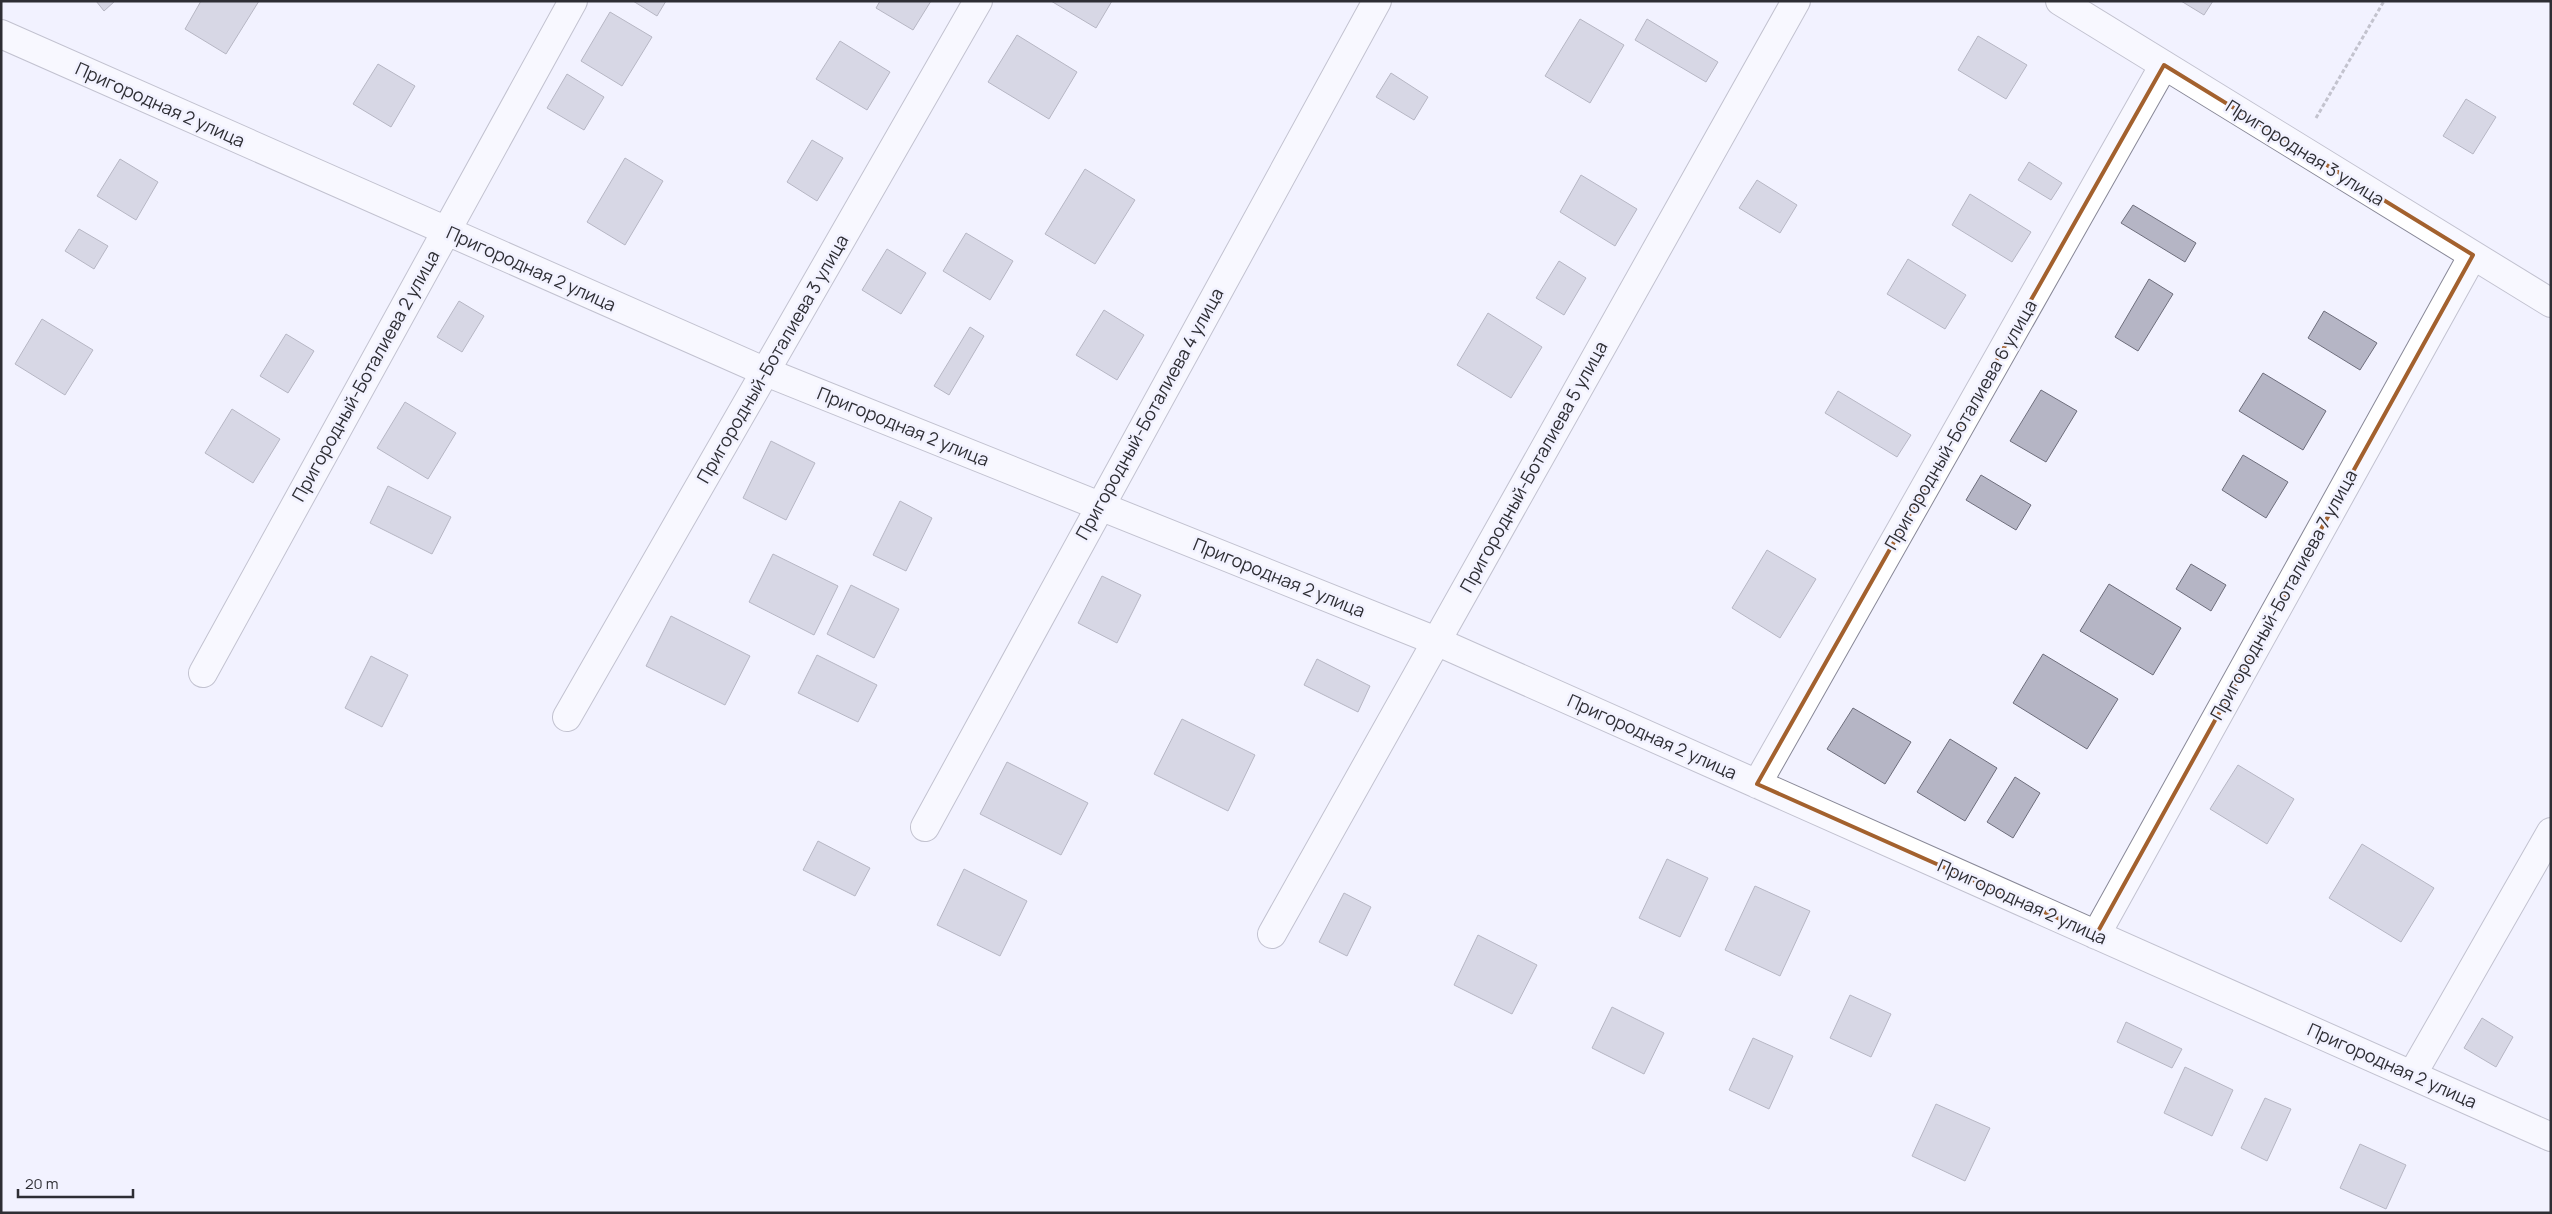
<svg xmlns="http://www.w3.org/2000/svg" width="2552" height="1214" font-family="Manrope,sans-serif">
  <style>
    .building { fill: #b5b5c5; stroke: #6e6e7c }
    .lines { fill: none; stroke-linecap: round; stroke-linejoin: round }
    .minor-casing { stroke: #888897; stroke-width: 30 }
    .path { stroke: #8a8a93; stroke-width: 3; stroke-dasharray: 4 2.5; stroke-linecap: butt }
    .minor { stroke: #fff; stroke-width: 28 }
    .marked { fill: none; stroke: #a3612e; stroke-width: 4; stroke-linejoin: round }
    .labels { text-anchor: middle; stroke-width: 5; stroke-linejoin: round; paint-order: stroke }
    .street-label { font-size: 18px; fill: #2e2e34; stroke: #f2f2ff }
  </style>
  <rect width="100%" height="100%" fill="#f2f2ff"/>
  <path class="building" d="M96 1H115L104 11Z
    M201 1H259L226 54 185 29Z
    M633 1H666L657 16Z
    M880 1H931L913 30 876 8Z
    M1051 1H1112L1096 28Z
    M2181 1H2213L2204 15Z
    M610 12 652 37 622 86 581 61Z
    M1580 19 1624 45 1590 103 1545 76Z
    M1647 19 1718 62 1706 82 1635 40Z
    M1017 35 1077 72 1049 119 988 82Z
    M1978 36 2027 65 2006 99 1958 70Z
    M840 41 890 72 867 110 816 79Z
    M378 64 415 86 391 127 353 104Z
    M1391 73 1428 97 1414 120 1376 97Z
    M567 74 604 97 584 130 547 108Z
    M2466 99 2496 117 2473 154 2443 136Z
    M812 140 843 158 817 201 787 182Z
    M625 158 663 181 625 245 587 222Z
    M120 159 158 182 136 220 97 196Z
    M2029 162 2062 183 2051 200 2018 180Z
    M1085 169 1135 200 1095 264 1045 234Z
    M1581 175 1637 209 1615 246 1560 212Z
    M1757 180 1797 205 1780 233 1739 208Z
    M1970 194 2031 232 2012 262 1952 225Z
    M2133 205 2196 243 2185 262 2121 223Z
    M79 229 108 246 94 269 65 251Z
    M966 233 1013 261 990 300 943 271Z
    M887 249 926 273 901 314 862 290Z
    M1908 259 1966 295 1945 329 1887 294Z
    M1559 261 1586 278 1564 315 1536 298Z
    M2149 279 2173 294 2138 351 2115 337Z
    M459 301 484 316 462 352 437 337Z
    M1104 310 1144 335 1117 380 1076 355Z
    M2324 311 2377 343 2360 370 2308 338Z
    M1488 313 1542 347 1511 398 1457 365Z
    M42 319 93 350 65 395 15 364Z
    M970 327 984 336 949 395 934 386Z
    M286 334 314 351 288 393 260 376Z
    M2263 373 2326 411 2303 450 2239 411Z
    M2041 390 2077 411 2046 462 2010 441Z
    M1838 391 1911 435 1897 457 1825 413Z
    M405 402 456 433 428 479 377 448Z
    M232 409 280 439 253 483 205 453Z
    M771 441 815 463 786 520 743 498Z
    M2243 455 2288 482 2266 518 2222 490Z
    M1981 475 2031 505 2016 530 1966 500Z
    M388 486 451 517 432 554 370 523Z
    M900 501 932 518 906 571 873 555Z
    M1767 550 1816 579 1780 638 1732 608Z
    M773 554 838 586 814 635 749 602Z
    M2191 564 2226 585 2211 611 2176 589Z
    M1102 576 1141 595 1117 643 1078 623Z
    M2109 584 2181 628 2153 675 2080 631Z
    M851 585 899 609 874 658 827 634Z
    M671 616 750 656 725 705 646 666Z
    M2043 654 2118 699 2087 749 2013 703Z
    M817 655 877 685 858 722 798 693Z
    M371 656 408 675 382 727 345 708Z
    M1317 659 1370 686 1358 712 1304 685Z
    M1853 708 1911 742 1885 784 1827 749Z
    M1182 719 1255 755 1228 811 1154 774Z
    M1950 739 1997 768 1965 821 1917 792Z
    M1007 762 1088 803 1061 855 980 814Z
    M2238 765 2294 799 2267 844 2210 809Z
    M2015 777 2040 793 2013 838 1987 822Z
    M818 841 870 868 855 896 803 870Z
    M2362 844 2434 888 2401 942 2329 898Z
    M1667 859 1708 878 1680 937 1639 918Z
    M964 869 1027 901 1000 956 937 925Z
    M1755 886 1810 911 1780 976 1725 950Z
    M1344 893 1371 907 1347 956 1319 942Z
    M1478 935 1537 965 1512 1014 1454 985Z
    M1850 995 1891 1014 1871 1057 1830 1038Z
    M1612 1007 1664 1033 1644 1074 1592 1048Z
    M2482 1018 2513 1037 2496 1067 2464 1048Z
    M2126 1022 2182 1049 2172 1068 2117 1042Z
    M1753 1038 1793 1056 1769 1109 1729 1090Z
    M2185 1067 2233 1090 2212 1136 2164 1113Z
    M2265 1098 2291 1109 2267 1161 2241 1148Z
    M1936 1104 1990 1128 1965 1181 1912 1156Z
    M2360 1144 2406 1165 2386 1209 2340 1188Z"/>
  <g class="lines">
    <defs>
      <path id="minor" d="M2060 1 2551 303
        M1 34 766 372 1436 641 2551 1137
        M203 673 573 1
        M567 717 978 1
        M1757 784 2164 65
        M925 827 1377 1
        M1272 934 1796 1
        M2096 935 2473 255
        M2412 1075 2551 832"/>
    </defs>
    <use href="#minor" class="minor-casing"/>
    <path class="path" d="M2316 118 2384 1"/>
    <use href="#minor" class="minor"/>
  </g>
  <path d="M0 0H2552V1214H0ZM2164 65 2473 255 2096 935 1757 784Z" fill="#f2f2ff" fill-opacity=".55" fill-rule="evenodd"/>
  <path class="marked" d="M2164 65 2473 255 2096 935 1757 784Z"/>
  <g class="labels">
    <g class="street-label">
      <text transform="translate(160 105) rotate(24)" y="6">Пригородная 2 улица</text>
      <text transform="translate(2305 153) rotate(32)" y="6">Пригородная 3 улица</text>
      <text transform="translate(531 269) rotate(24)" y="6">Пригородная 2 улица</text>
      <text transform="translate(773 359) rotate(-60)" y="6">Пригородный-Боталиева 3 улица</text>
      <text transform="translate(366 376) rotate(-61)" y="6">Пригородный-Боталиева 2 улица</text>
      <text transform="translate(1150 414) rotate(-61)" y="6">Пригородный-Боталиева 4 улица</text>
      <text transform="translate(1961 425) rotate(-60)" y="6">Пригородный-Боталиева 6 улица</text>
      <text transform="translate(903 427) rotate(22)" y="6">Пригородная 2 улица</text>
      <text transform="translate(1534 467) rotate(-61)" y="6">Пригородный-Боталиева 5 улица</text>
      <text transform="translate(1279 578) rotate(22)" y="6">Пригородная 2 улица</text>
      <text transform="translate(2284 595) rotate(-61)" y="6">Пригородный-Боталиева 7 улица</text>
      <text transform="translate(1652 737) rotate(24)" y="6">Пригородная 2 улица</text>
      <text transform="translate(2022 902) rotate(24)" y="6">Пригородная 2 улица</text>
      <text transform="translate(2392 1066) rotate(24)" y="6">Пригородная 2 улица</text>
    </g>
  </g>
  <rect width="2552" height="1214" fill="none" stroke="#2e2e34" stroke-width="5"/>
  <path d="M18 1189v8h115v-8" fill="none" stroke="#2e2e34" stroke-width="2.5"/>
  <text x="25" y="1189" font-size="15" fill="#2e2e34" stroke="#f2f2ff" stroke-width="4" paint-order="stroke">20 m</text>
</svg>
